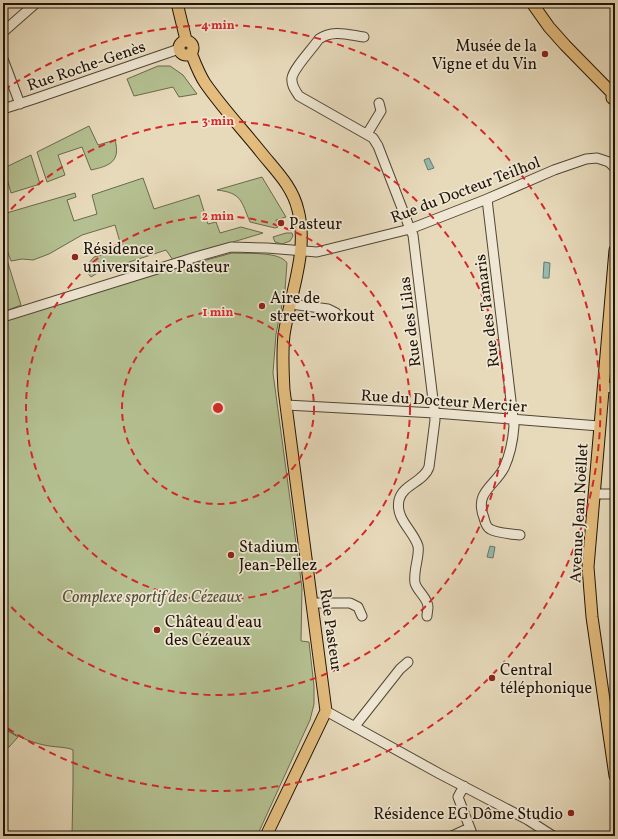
<svg xmlns="http://www.w3.org/2000/svg" width="618" height="839" font-family="Vollkorn,serif">
  <style>
    .green { fill: #b4c091; stroke: #6a6a4c }
    .water { fill: #97bab1; stroke: #67786d }
    .lines { fill: none; stroke-linecap: round; stroke-linejoin: round }
    .minor-casing { stroke: #514635; stroke-width: 11 }
    .major-casing { stroke: #1f1408; stroke-width: 13 }
    .minor { stroke: #efe7d3; stroke-width: 9 }
    .major { stroke: #e4bd7e; stroke-width: 11 }
    .ring { fill: none; stroke: #d62828; stroke-width: 2; stroke-dasharray: 7 5 }
    .poi-dot { fill: #8f2418; stroke: #efe7d3; stroke-width: 1.5 }
    .labels { text-anchor: middle; stroke-width: 3.5; stroke-linejoin: round; paint-order: stroke }
    .poi-label { font-size: 16px; fill: #1f1408; stroke: #efe7d3; text-anchor: start }
    .street-label { font-size: 16px; fill: #1f1408; stroke: #efe7d3 }
    .park-label { font-size: 16px; font-style: italic; fill: #535038; stroke: #efe7d3 }
    .centre { fill: #d62828; stroke: #efe7d3; stroke-width: 2 }
    .ring-label { font-size: 12px; text-anchor: middle; font-weight: bold; fill: #d62828; stroke: #efe7d3; stroke-width: 3.5; stroke-linejoin: round; paint-order: stroke }
  </style>
  <rect width="100%" height="100%" fill="#e7dabb"/>
  <filter id="stains"><feTurbulence type="fractalNoise" baseFrequency=".005" numOctaves="4"/><feColorMatrix values="0 0 0 0 .2 0 0 0 0 .09 0 0 0 0 .02 0 0 0 .5 -.17"/></filter>
  <radialGradient id="worn" r=".72"><stop offset=".6" stop-color="#630" stop-opacity="0"/><stop offset="1" stop-color="#630" stop-opacity=".3"/></radialGradient>
  <path class="green" d="M158 66H170L183 75 197 94 179 97 173 87 134 96 127 79Z
    M89 126 98 145 115 140C121 162 109 166 91 170L82 147 58 155 65 175 47 182 37 152Z
    M31 155 40 184 11 193 4 168Z
    M262 177 286 217 276 220 278 227 275 228 250 222C241 201 242 193 217 190Z
    M143 178 154 209 199 195 208 224 216 222 220 233 241 227 263 233 173 260 166 250 99 272 91 277 87 272 90 270 87 265 94 257 122 249 115 225 82 235 49 254 33 260 22 259 11 261 3 239V214L75 193 76 197 67 200 74 221 97 214 92 195Z
    M286 233H292L293 236 290 241 282 244 275 242 273 237Z
    M3 247 21 305 3 312Z
    M232 253C246 254 280 251 287 263L285 290 276 334 273 373 302 588 301 641 309 642 314 686V704L310 720 257 836H72L73 784V750C69 747 51 747 44 745 30 742 16 736 3 727V321L148 276Z
    M3 728 18 737 9 747 3 748Z"/>
  <path class="water" d="M429 158 434 168 428 170 424 160Z
    M544 262 550 263 549 278H543Z
    M490 546 495 547 493 558 487 557Z"/>
  <g class="lines">
    <defs>
      <path id="minor" d="M3 32 36 3
        M364 37C349 35 333 29 319 39 313 48 293 69 292 78 291 85 295 90 299 96L373 138 378 146 410 229 413 235 434 408 435 420 429 467C424 482 403 484 399 500 395 519 413 530 418 546 420 556 413 570 415 583 417 591 428 598 428 607 428 610 427 613 427 616
        M3 59 20 104
        M3 109 34 99 179 49
        M367 134 381 111 379 103
        M487 199 514 426C513 440 510 455 504 468 494 487 474 492 484 518 485 522 486 527 490 529 496 533 512 534 520 535
        M291 304 328 309 336 313
        M3 317 199 256 231 247 267 248 317 252 410 229 487 199 554 170 586 159 597 158 609 162 615 168
        M603 387 615 388
        M286 405 435 413 599 426
        M594 494H615
        M312 603H350L358 607 362 616
        M605 707H615
        M326 711 440 774 528 820 553 836
        M355 726 400 669 408 662
        M464 786 458 797 473 836
        M452 836 469 828"/>
      <path id="major" d="M177 3 186 40
        M532 3 549 27 565 45 612 93V98L615 100
        M179 48a7 7 0 1 1 14 0a7 7 0 1 1-14 0Z
        M191 53C195 63 199 74 205 83 223 109 245 132 264 156 278 173 293 188 298 210 309 251 290 294 284 335 282 353 283 372 284 390L326 711 266 836
        M615 250 588 567 592 617 615 776"/>
    </defs>
    <use href="#minor" class="minor-casing"/>
    <use href="#major" class="major-casing"/>
    <use href="#minor" class="minor"/>
    <use href="#major" class="major"/>
  </g>
  <g class="ring">
    <circle cx="218" cy="408" r="96"/>
    <circle cx="218" cy="408" r="192"/>
    <path d="M3 218A287 287 0 1 1 3 598"/>
    <path d="M4 90A383 383 0 1 1 4 726"/>
  </g>
  <g class="poi-dot">
    <circle cx="545" cy="54" r="4"/>
    <circle cx="281" cy="223" r="4"/>
    <circle cx="75" cy="257" r="4"/>
    <circle cx="262" cy="306" r="4"/>
    <circle cx="231" cy="555" r="4"/>
    <circle cx="157" cy="630" r="4"/>
    <circle cx="492" cy="678" r="4"/>
    <circle cx="571" cy="813" r="4"/>
  </g>
  <g class="labels">
    <g class="poi-label">
      <text x="537" y="51" text-anchor="end">Musée de la<tspan x="537" dy="18">Vigne et du Vin</tspan></text>
      <text x="289" y="229">Pasteur</text>
      <text x="83" y="254">Résidence<tspan x="83" dy="18">universitaire Pasteur</tspan></text>
      <text x="270" y="303">Aire de<tspan x="270" dy="18">street-workout</tspan></text>
      <text x="239" y="552">Stadium<tspan x="239" dy="18">Jean-Pellez</tspan></text>
      <text x="165" y="627">Château d'eau<tspan x="165" dy="18">des Cézeaux</tspan></text>
      <text x="500" y="675">Central<tspan x="500" dy="18">téléphonique</tspan></text>
      <text x="563" y="819" text-anchor="end">Résidence EG Dôme Studio</text>
    </g>
    <g class="street-label">
      <text transform="translate(86 65) rotate(-19)" y="6">Rue Roche-Genès</text>
      <text transform="translate(465 189) rotate(-21)" y="6">Rue du Docteur Teilhol</text>
      <text transform="translate(486 311) rotate(-97)" y="6">Rue des Tamaris</text>
      <text transform="translate(409 322) rotate(-97)" y="6">Rue des Lilas</text>
      <text transform="translate(444 400) rotate(4)" y="6">Rue du Docteur Mercier</text>
      <text transform="translate(578 513) rotate(-87)" y="6">Avenue Jean Noëllet</text>
      <text transform="translate(332 630) rotate(82)" y="6">Rue Pasteur</text>
    </g>
    <g class="park-label">
      <text x="152" y="602">Complexe sportif des Cézeaux</text>
    </g>
  </g>
  <circle cx="218" cy="408" r="6" class="centre"/>
  <g class="ring-label">
    <text x="218" y="29">4 min</text>
    <text x="218" y="125">3 min</text>
    <text x="218" y="220">2 min</text>
    <text x="218" y="316">1 min</text>
  </g>
  <rect width="618" height="839" fill="none" stroke="#e7dabb" stroke-width="16"/>
  <rect x="4" y="4" width="610" height="831" fill="none" stroke="#1f1408" stroke-width="2"/>
  <rect x="8" y="8" width="602" height="823" fill="none" stroke="#1f1408"/>
  <rect width="100%" height="100%" filter="url(#stains)"/>
  <rect width="100%" height="100%" fill="url(#worn)"/>
</svg>
